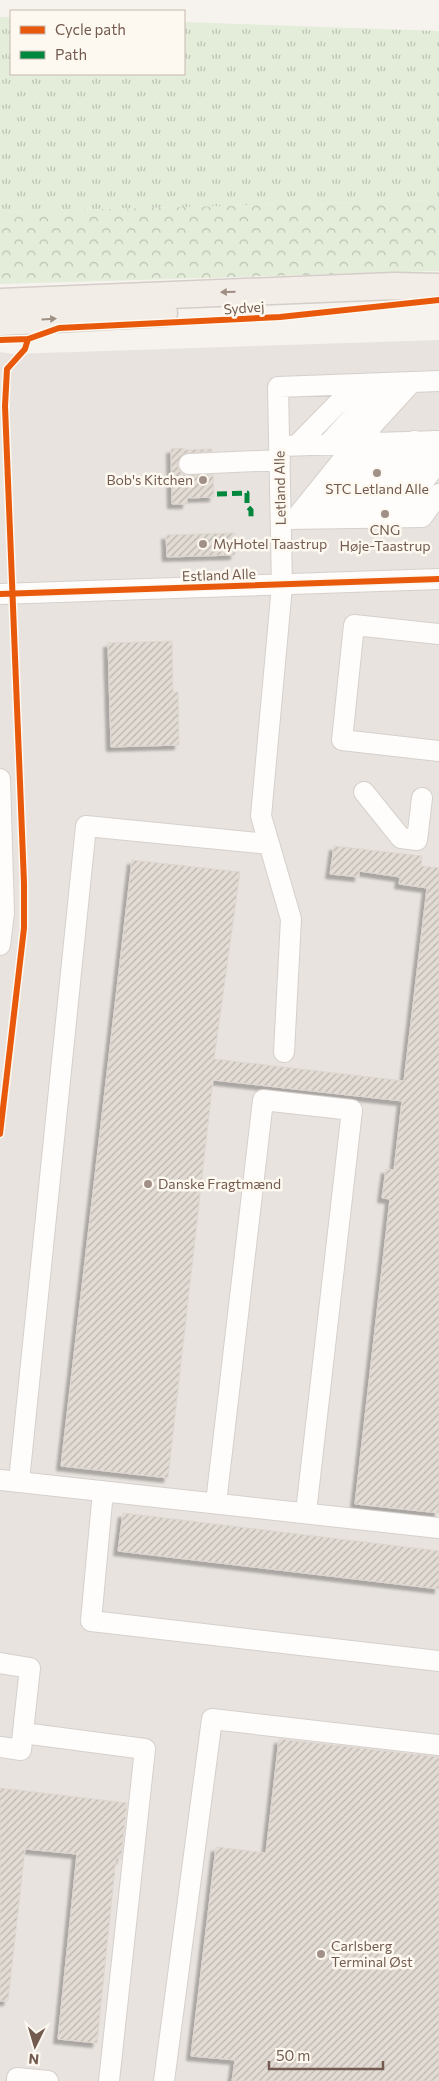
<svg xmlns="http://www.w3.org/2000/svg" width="439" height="2081" font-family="Commissioner,sans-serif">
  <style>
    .industrial { fill: #e8e3de }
    .grass { fill: url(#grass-tufts) }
    .forest { fill: url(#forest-crowns) }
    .building { fill: url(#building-hatch); stroke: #dfd6d0; filter: url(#shadow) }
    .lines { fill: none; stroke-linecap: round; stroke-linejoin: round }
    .minor-casing { stroke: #d6d0cc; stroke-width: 22 }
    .major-casing { stroke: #d5cdc8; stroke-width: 29 }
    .minor { stroke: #fefdfc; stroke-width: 20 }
    .major { stroke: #f2eee7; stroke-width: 26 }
    .quiet { stroke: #00873e; stroke-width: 5; stroke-dasharray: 10 5; stroke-linecap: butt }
    .cycleway-casing { stroke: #fdf8f0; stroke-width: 9 }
    .cycleway { stroke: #e8590c; stroke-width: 6 }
    .oneway { fill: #9f8e84 }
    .poi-dot { fill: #a19087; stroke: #fdf8f0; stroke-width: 2 }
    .labels { text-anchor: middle; stroke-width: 5; stroke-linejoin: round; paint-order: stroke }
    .street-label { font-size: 14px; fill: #735b4f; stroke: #fdf8f0 }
    .poi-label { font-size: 14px; fill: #735b4f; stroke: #fdf8f0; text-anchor: start }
  </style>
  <defs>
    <pattern id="grass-tufts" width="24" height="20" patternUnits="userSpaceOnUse" patternTransform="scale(1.25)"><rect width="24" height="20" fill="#e4ecda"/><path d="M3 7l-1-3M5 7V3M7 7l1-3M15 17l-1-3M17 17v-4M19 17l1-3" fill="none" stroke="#bdc2b3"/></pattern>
    <pattern id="forest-crowns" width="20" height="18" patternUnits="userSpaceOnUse" patternTransform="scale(1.25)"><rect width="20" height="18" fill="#e4ecda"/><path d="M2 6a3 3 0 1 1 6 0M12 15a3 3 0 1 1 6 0" fill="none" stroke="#bdc2b3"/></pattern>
    <pattern id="building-hatch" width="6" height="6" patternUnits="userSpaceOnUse" patternTransform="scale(1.25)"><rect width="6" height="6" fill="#e3dcd5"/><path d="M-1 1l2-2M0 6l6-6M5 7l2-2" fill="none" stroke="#bcb5af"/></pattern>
    <filter id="shadow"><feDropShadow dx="-4.5" dy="4.5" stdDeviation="1" flood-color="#0004"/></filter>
  </defs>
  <rect width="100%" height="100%" fill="#f6f3ee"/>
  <path class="industrial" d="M439 340V2081H0V352L12 354Z"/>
  <path class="grass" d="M0 17H11V74H184V22L439 31V200L0 212Z"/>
  <path class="forest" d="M439 200V271L0 284V212Z"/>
  <path class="building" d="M185 448V450L212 449V451L183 454 177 464 179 471 184 475H213L214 497 187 498V504H172L171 449Z
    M235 533V555L167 557 166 535Z
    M172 641 173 692H178L179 745 111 747 108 643Z
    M334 846 422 856 421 866 439 868V1513L355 1504 390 1199 382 1198 386 1169 394 1170 402 1101 213 1080 168 1478 61 1466 132 860 240 872 214 1059 404 1081 427 888 399 884 400 877 359 871V877L330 874Z
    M123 1513 439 1551V1589L118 1551Z
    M279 1739 439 1757V2081H232L235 2060 191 2056 216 1847 266 1853Z
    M0 1788 127 1803 121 1859 116 1858 97 2043 58 2039 77 1854 25 1849 8 2001H0Z"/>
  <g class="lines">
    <defs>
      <path id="minor" d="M328 444 383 384
        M297 445 356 385
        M280 446 439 441
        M189 464 280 460
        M397 517 439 461
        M317 518 377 442
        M338 518 391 445
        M360 518 414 441
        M378 518 434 441
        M287 519 422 517 439 494
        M295 519 357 442 411 383
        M0 594 439 579
        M439 634 354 625 342 740 439 751
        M0 779 4 913 0 945
        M364 792 401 838 417 840 422 798
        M284 1052 291 919 261 816 282 586 278 387 439 381
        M0 1480 439 1528
        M19 1481 86 826 269 844
        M103 1491 91 1621 439 1661
        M216 1503 263 1100 352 1110 306 1512
        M0 1663 30 1668 21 1750 0 1747
        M23 1733 145 1749 109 2081
        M17 2081V2078L48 2081
        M164 2081 212 1719 439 1745"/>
      <path id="major" d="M0 302 394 286 439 287
        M0 322 164 313"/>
    </defs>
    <use href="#minor" class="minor-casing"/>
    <use href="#major" class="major-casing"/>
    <use href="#minor" class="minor"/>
    <use href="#major" class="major"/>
    <path class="quiet" d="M217 494 247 493V506L251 510V520"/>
    <defs>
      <path id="cycleway" d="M0 340 28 339 59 328 280 317 439 300
        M0 594 439 579
        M0 1134 24 928V883L5 406 7 369 25 349 28 339"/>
    </defs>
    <use href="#cycleway" class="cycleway-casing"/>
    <use href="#cycleway" class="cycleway"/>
  </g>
  <defs><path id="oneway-solid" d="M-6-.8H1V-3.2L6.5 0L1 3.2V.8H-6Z" transform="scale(1.25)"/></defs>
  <g class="oneway">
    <use href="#oneway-solid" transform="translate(228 292) rotate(178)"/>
    <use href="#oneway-solid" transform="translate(49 319) rotate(-3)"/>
  </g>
  <g class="poi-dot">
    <circle cx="377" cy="473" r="5"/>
    <circle cx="203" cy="480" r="5"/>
    <circle cx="385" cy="514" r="5"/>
    <circle cx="203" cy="544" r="5"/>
    <circle cx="148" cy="1184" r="5"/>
    <circle cx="321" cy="1954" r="5"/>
  </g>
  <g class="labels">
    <g class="street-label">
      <text transform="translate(244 308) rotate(-4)" y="5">Sydvej</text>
      <text transform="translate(280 488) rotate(-91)" y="5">Letland Alle</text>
      <text transform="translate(219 575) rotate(-2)" y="5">Estland Alle</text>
    </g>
    <g class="poi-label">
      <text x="193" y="485" text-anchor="end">Bob's Kitchen</text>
      <text x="377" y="494" text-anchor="middle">STC Letland Alle</text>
      <text x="385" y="535" text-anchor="middle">CNG<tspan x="385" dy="16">Høje-Taastrup</tspan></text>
      <text x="213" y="549">MyHotel Taastrup</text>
      <text x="158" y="1189">Danske Fragtmænd</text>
      <text x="331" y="1951">Carlsberg<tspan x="331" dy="16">Terminal Øst</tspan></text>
    </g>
  </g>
  <rect x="10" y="10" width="175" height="65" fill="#fdf8f0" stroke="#c6b9b0"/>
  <rect x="20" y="26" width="25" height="8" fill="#e8590c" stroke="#c6b9b0"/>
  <text x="55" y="35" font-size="15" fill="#735b4f">Cycle path</text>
  <rect x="20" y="51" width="25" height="8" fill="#00873e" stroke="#c6b9b0"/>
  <text x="55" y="60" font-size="15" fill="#735b4f">Path</text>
  <g transform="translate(35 2046) rotate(185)" stroke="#fdf8f0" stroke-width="4" paint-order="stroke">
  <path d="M0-4L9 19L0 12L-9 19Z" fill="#735b4f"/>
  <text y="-8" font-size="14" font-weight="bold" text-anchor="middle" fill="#735b4f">N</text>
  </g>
  <path d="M269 2061v8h114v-8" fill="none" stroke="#735b4f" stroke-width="2.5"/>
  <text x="276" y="2061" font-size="15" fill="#735b4f" stroke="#fdf8f0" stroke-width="4" paint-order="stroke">50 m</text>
</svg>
